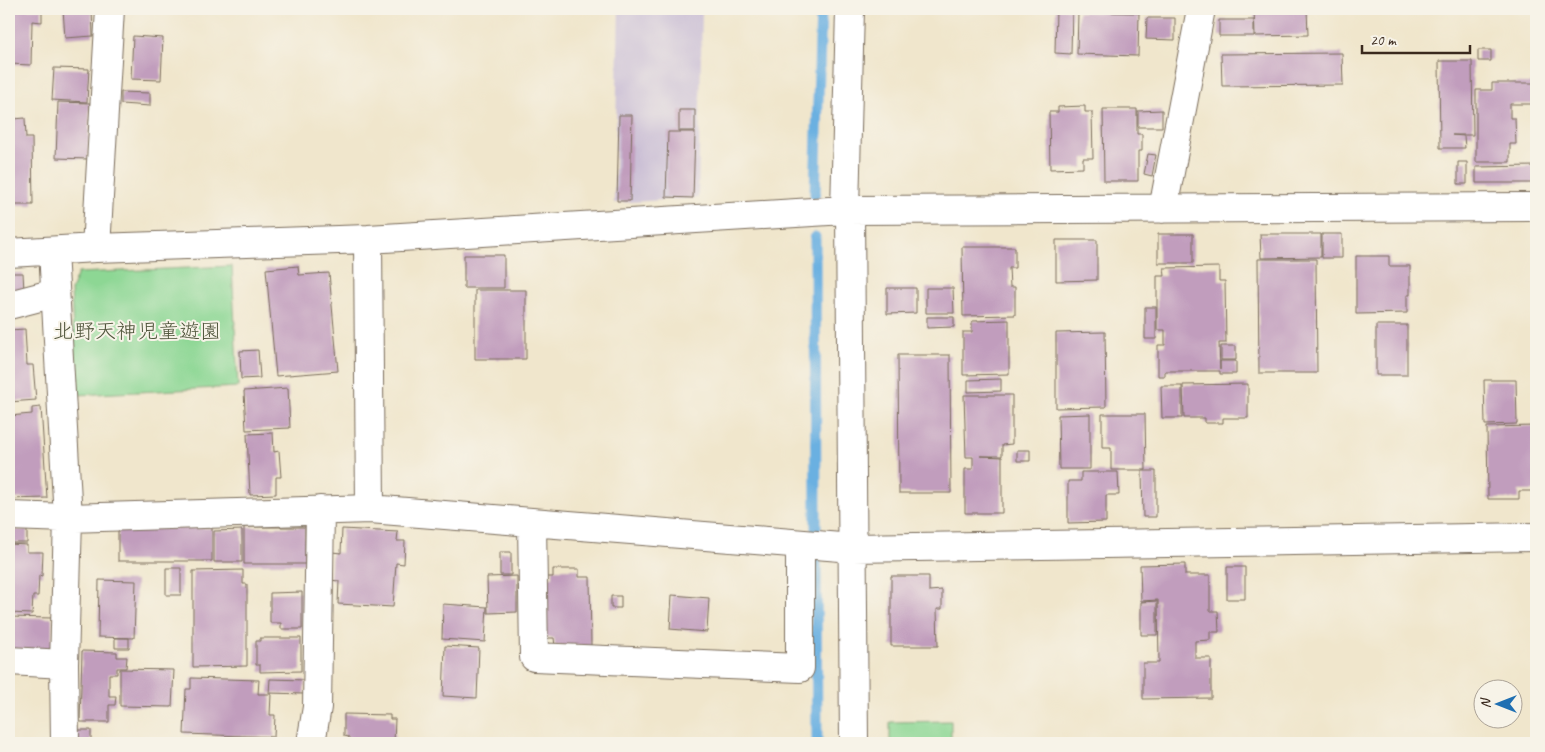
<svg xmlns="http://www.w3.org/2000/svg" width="1545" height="752" font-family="Caveat,'Klee One',sans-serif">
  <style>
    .industrial { fill: #cbbfd5 }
    .green { fill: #8dd794; stroke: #648059 }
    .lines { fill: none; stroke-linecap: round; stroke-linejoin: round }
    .stream { stroke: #6bb0e1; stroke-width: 11 }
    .building { fill: #c19dbd }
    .street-casing { stroke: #7a6c5b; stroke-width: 30 }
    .street { stroke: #fff; stroke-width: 28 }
    .labels { text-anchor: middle; stroke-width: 4; stroke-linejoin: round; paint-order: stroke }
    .park-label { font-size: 21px; fill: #50553c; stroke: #f7f3e8 }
  </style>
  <rect width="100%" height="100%" fill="#f7f3e8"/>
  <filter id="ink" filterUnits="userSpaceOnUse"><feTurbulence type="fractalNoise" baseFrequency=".02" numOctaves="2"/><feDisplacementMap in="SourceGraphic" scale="10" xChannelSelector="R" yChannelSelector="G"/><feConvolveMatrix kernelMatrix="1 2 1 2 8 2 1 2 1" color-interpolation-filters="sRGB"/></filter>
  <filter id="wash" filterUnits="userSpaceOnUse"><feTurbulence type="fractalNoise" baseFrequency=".0096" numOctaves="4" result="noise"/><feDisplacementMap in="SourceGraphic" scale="20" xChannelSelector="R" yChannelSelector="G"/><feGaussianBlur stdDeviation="1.12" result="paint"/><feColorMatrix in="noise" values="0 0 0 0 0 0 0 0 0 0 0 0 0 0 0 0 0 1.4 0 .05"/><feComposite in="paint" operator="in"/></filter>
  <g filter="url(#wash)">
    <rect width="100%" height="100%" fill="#f0e6cc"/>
    <path class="industrial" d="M619 9H702L698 198 614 203Z"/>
    <path class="green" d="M232 266 238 387 76 395 71 290 78 273Z
      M951 721V743H890V722Z"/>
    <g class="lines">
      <path class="stream" d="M815 194 821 9
        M815 237 816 529
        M816 564 817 743"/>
    </g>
    <g id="blocks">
      <path class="building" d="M9 9H42V22L32 21 31 65 9 64Z
        M63 9H92L93 36 65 38Z
        M1056 9H1072L1071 54 1055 53Z
        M1148 9H1179V11L1148 10Z
        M1254 9H1307L1308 35 1255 36Z
        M1078 12 1139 13 1138 56 1077 54Z
        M1147 18H1175V40L1146 39Z
        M1219 20H1254V36H1219Z
        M133 36 163 38 161 80 131 79Z
        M1478 50H1491V61H1478Z
        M1342 53 1343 85 1222 86 1221 54Z
        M1439 61H1472L1473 135H1452L1464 136 1465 148H1440Z
        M54 68 89 69 87 102 52 100Z
        M1492 83H1536V104H1510V118H1515L1516 144H1510V162H1476V90H1492Z
        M121 92 150 93V106L121 104Z
        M58 102 90 103 88 159 56 158Z
        M1085 106V112H1092L1093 158H1083V168L1050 169 1049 112H1058V107Z
        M1103 109H1137V134H1142V151H1138V181H1104Z
        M679 110H695V131H679Z
        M1162 110V127H1138V111Z
        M9 115H14V119L25 118 26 138H32L33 205H9Z
        M619 115H632L630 201H617Z
        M668 132H695L693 198 666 197Z
        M1148 154 1156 155 1152 176 1144 174Z
        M1458 162H1467V184H1458Z
        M1536 166V183H1476V167Z
        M1158 234H1193V263H1158Z
        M1260 234H1321V257L1261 258Z
        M1322 234H1342V258H1322Z
        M1056 240H1097V280L1056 281Z
        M962 247H1015V268H1009L1010 287H1015V315L963 316Z
        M464 255H504V288H464Z
        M1356 256H1389V266H1410V295H1407V313L1356 314Z
        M1258 259H1316L1317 373H1259Z
        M298 266 299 275 329 273 338 371 276 376 266 269Z
        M1219 267V281H1225L1226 343H1219L1220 369V361H1236V374H1220V371H1165V376H1158V345H1165V330H1157V276H1165L1164 268Z
        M9 273H23L24 291H9Z
        M887 288H916V313L887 314Z
        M926 288H953L954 313H926Z
        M475 290H526V359H475Z
        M1145 307H1156V339H1145Z
        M927 317H954V327L927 328Z
        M1009 320V374L963 375V332H972V321Z
        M1376 325H1407V375H1376Z
        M25 329 27 365H33L36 400 9 402V330Z
        M1105 332 1106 407 1056 408V333Z
        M1221 346H1236V360H1221Z
        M258 350 260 378 241 379 240 351Z
        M898 355H950L951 493H899Z
        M1001 379V391L968 392V380Z
        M1484 380H1516L1517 424 1485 425Z
        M1248 384V418H1223V423H1205V418H1184L1183 385Z
        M1161 386H1182V418H1162Z
        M288 388 290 428 246 430 244 391Z
        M964 395H1012V444L1002 445V456H980L1002 457V513H965V469H973V457H966Z
        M41 407 47 498 9 499V465H11L9 416 32 414V408Z
        M1090 414V469H1059L1058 415Z
        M1102 414H1145L1146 470H1111V448H1102Z
        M1536 426V491H1519V499H1488L1487 427Z
        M273 433 274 452 279 451 281 477H276V494L250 495 247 434Z
        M1017 450H1030V461H1017Z
        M1142 471H1156V517H1143Z
        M1081 472H1118L1119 495H1106V522L1068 523V481H1081Z
        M244 527H305V564H244Z
        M212 528V561H118V529Z
        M342 529 398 532 397 541H405L404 564 396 563 393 607 338 604 339 581 330 580 332 552 341 553Z
        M9 530H27V543H9Z
        M242 530V562H214V531Z
        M9 544 27 545V552H43L42 576 39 575 38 596H33L32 614 9 613Z
        M500 552H511V575H500Z
        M1185 564V575H1210V611H1218L1219 632H1210V640L1195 641V658H1211V698L1143 699V663H1159L1158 600 1141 601 1140 565Z
        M1227 567H1245V599H1227Z
        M166 568H181V595H166Z
        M553 569H579V577H590L591 646H555L554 638H544L543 577H553Z
        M243 570V584H247V666L193 667V571Z
        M517 576V612L488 613 487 577Z
        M891 576H929V591L942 590V609H937L938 646H891Z
        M99 580 136 581 134 638 98 637Z
        M302 592V629H281V623H270V593Z
        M672 595 709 598 707 632 670 629Z
        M611 596H621V608H611Z
        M1157 601V635H1141V602Z
        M443 604 487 607 485 642 442 639Z
        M9 617 52 618V650L9 649Z
        M115 638H129V648H115Z
        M260 638H301V671L260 672V665H256V641H260Z
        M445 646 479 648 477 698 443 696Z
        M82 651 117 652V657H127L126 668H117V674H109V696H116L115 705H109V722H80Z
        M120 669 174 670 172 707 120 706Z
        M191 678 259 680 258 694H271L270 715H275L274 737 184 734 186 689H191Z
        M270 679 305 680 304 694 269 693Z
        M344 714 390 715V719H395L394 743H349V737L344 736Z
        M76 730H91V743H76Z"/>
    </g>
  </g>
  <g filter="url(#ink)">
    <use href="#blocks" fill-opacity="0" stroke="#7a6c5b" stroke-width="1"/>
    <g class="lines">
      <defs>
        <path id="street" d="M1163 209 1201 9
          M845 210 850 9
          M850 210 854 743
          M368 239 370 509
          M96 248 110 9
          M53 251 68 518 64 664 65 743
          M9 253 96 248 368 239 845 210 1536 207
          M9 305 55 293
          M9 516 68 518 370 509 853 548 1536 537
          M532 522 534 657 800 668V544
          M9 661 64 664
          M311 743 317 707 320 510"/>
      </defs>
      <use href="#street" class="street-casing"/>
      <use href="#street" class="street"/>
    </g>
  </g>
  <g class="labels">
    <g class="park-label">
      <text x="137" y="338">北野天神児童遊園</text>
    </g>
  </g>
  <rect width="1545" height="752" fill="none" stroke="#f7f3e8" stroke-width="30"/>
  <g transform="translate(1498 704) rotate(270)"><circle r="24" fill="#f7f3e8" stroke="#aca397"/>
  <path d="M0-4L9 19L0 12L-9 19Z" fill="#1f6fb2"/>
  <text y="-8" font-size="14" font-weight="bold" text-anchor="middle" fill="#3b2a1e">N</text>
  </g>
  <path d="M1362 45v8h108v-8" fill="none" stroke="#3b2a1e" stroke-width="2.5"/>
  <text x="1370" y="45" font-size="15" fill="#3b2a1e" stroke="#f7f3e8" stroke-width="4" paint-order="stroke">20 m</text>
</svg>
